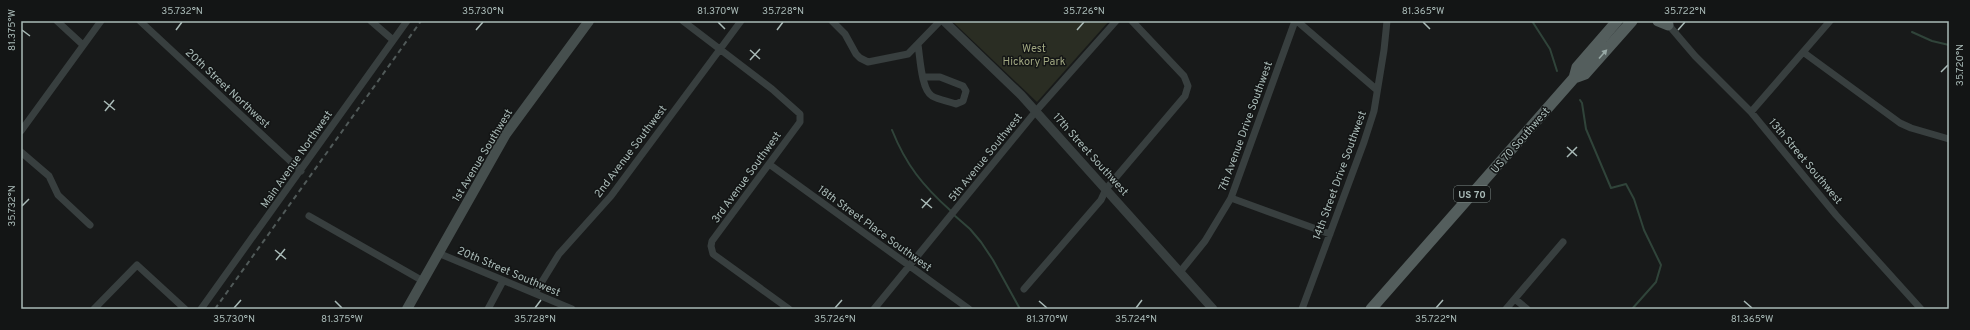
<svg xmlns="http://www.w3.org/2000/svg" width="1970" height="330" font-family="Overpass,sans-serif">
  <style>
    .green { fill: #2a2d23 }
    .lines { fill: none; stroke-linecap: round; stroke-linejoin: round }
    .stream { stroke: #30443a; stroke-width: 2 }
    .minor { stroke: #383f3f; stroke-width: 7 }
    .tertiary { stroke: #383f3f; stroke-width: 9 }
    .secondary { stroke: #464f4e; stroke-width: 10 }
    .primary { stroke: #545e5d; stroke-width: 11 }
    .rail { stroke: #515a59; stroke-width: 2; stroke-dasharray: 5 4; stroke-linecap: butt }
    .oneway { fill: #98a8a5 }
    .ticks { fill: none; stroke: #a9bab7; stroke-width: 1.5 }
    .labels { text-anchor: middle; stroke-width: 3; stroke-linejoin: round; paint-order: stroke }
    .shield { fill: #131515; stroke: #7c8886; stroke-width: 1 }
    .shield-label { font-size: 10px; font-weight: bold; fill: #a9bab7 }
    .park-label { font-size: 11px; fill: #a0a680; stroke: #131515 }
    .street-label { font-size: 11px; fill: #a9bab7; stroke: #131515 }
    .neatline { fill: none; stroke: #a9bab7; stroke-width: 1.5 }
    .ticks-label { font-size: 10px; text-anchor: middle; fill: #a9bab7 }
  </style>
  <rect width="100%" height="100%" fill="#181a1a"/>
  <path class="green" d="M952 21H1109L1037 102Z"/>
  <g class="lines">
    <path class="stream" d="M1532 21 1550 49 1557 71
      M1912 32 1932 41 1949 45
      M1580 100 1582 103 1586 129 1611 188 1626 184 1634 199 1644 230 1661 265 1656 282 1632 309
      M892 130C906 165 923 186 951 211
      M954 215 970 229 981 242 993 260 1020 309"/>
    <path class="minor" d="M57 21 83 45
      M140 21 301 171
      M371 21 393 40
      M683 21 772 89 800 114V122L712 241 711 246 713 254 789 309
      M832 21 845 34 856 54 860 58 868 62 908 54 940 21
      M1297 21 1377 90
      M1666 22 1695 56 1751 112 1836 215 1921 309
      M918 45C920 56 921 90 932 96 939 100 948 101 956 104L963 101 966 91 963 86 940 77H923
      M1803 52 1900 123 1911 128 1949 139
      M1751 112 1830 21
      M21 131 101 21
      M21 152 49 176 58 195 90 225
      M769 164 969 309
      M1231 198 1330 234
      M309 216 423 281
      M438 253 572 309
      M1180 272 1205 241 1231 198 1295 21
      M1024 289 1101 200 1106 189 1185 96 1188 86 1184 76 1132 21
      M535 293 559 254 611 196 741 21
      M1515 299 1527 309
      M94 309 137 265 185 309
      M201 309 407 21
      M488 309 503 281
      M874 309 1036 111 1116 21
      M1302 309 1364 142 1374 111 1384 50 1387 21
      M1506 309 1563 242"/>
    <path class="tertiary" d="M944 21 1021 95 1213 309"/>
    <path class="secondary" d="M407 309 506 134 589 21"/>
    <path class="primary" d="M1658 21 1668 25
      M1574 78 1577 67 1617 21
      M1371 309 1574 78 1585 74 1632 21"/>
    <path class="rail" d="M215 309 421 21"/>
  </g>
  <defs><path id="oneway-solid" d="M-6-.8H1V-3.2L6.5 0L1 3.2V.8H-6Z"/></defs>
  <use class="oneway" href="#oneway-solid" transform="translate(1603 54) rotate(-48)"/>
  <path class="ticks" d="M718 22 725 29M1423 22 1430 29M22 30 30 36M176 30 182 22M476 30 483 22M777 30 783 22M1077 30 1084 22M1678 30 1685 22M750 50 760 59M750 60 760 49M1941 72 1948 65M104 101 115 110M105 111 114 100M1567 147 1577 156M1567 157 1577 147M921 199 932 208M22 206 29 199M922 208 931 198M275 250 286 259M276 260 285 249M335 301 342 308M1039 301 1047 308M1744 301 1752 308M234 308 241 300M535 308 541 300M835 308 842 300M1136 308 1142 300M1436 308 1443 300"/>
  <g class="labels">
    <rect class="shield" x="1454" y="186" width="36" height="16" rx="3"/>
    <g class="shield-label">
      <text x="1472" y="198">US 70</text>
    </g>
    <g class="park-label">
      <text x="1034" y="52">West<tspan x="1034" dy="13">Hickory Park</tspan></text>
    </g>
    <g class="street-label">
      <text transform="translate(228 88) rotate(43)" y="4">20th Street Northwest</text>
      <text transform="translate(1245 126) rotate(-70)" y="4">7th Avenue Drive Southwest</text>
      <text transform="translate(1520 140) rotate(-49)" y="4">US 70 Southwest</text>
      <text transform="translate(630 151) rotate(-53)" y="4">2nd Avenue Southwest</text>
      <text transform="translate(1091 154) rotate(48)" y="4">17th Street Southwest</text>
      <text transform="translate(482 155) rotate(-59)" y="4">1st Avenue Southwest</text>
      <text transform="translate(985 157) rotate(-51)" y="4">5th Avenue Southwest</text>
      <text transform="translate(296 159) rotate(-55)" y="4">Main Avenue Northwest</text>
      <text transform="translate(1806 161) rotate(50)" y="4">13th Street Southwest</text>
      <text transform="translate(1339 175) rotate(-70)" y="4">14th Street Drive Southwest</text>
      <text transform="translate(746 177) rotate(-54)" y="4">3rd Avenue Southwest</text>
      <text transform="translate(875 228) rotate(36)" y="4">18th Street Place Southwest</text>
      <text transform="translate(509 271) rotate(23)" y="4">20th Street Southwest</text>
    </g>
  </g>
  <rect width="1970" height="330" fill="none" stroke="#131515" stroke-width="44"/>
  <rect x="22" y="22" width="1926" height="286" class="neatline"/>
  <g class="ticks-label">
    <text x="182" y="14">35.732°N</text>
    <text x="483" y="14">35.730°N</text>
    <text x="718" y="14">81.370°W</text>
    <text x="783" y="14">35.728°N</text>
    <text x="1084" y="14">35.726°N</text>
    <text x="1423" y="14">81.365°W</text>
    <text x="1685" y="14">35.722°N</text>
    <text transform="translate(11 30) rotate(-90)" y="4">81.375°W</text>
    <text transform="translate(1959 65) rotate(-90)" y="4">35.720°N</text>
    <text transform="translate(11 206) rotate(-90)" y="4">35.732°N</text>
    <text x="234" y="322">35.730°N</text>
    <text x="342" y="322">81.375°W</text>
    <text x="535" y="322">35.728°N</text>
    <text x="835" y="322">35.726°N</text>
    <text x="1047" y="322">81.370°W</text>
    <text x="1136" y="322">35.724°N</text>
    <text x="1436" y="322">35.722°N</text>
    <text x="1752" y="322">81.365°W</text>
  </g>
</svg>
